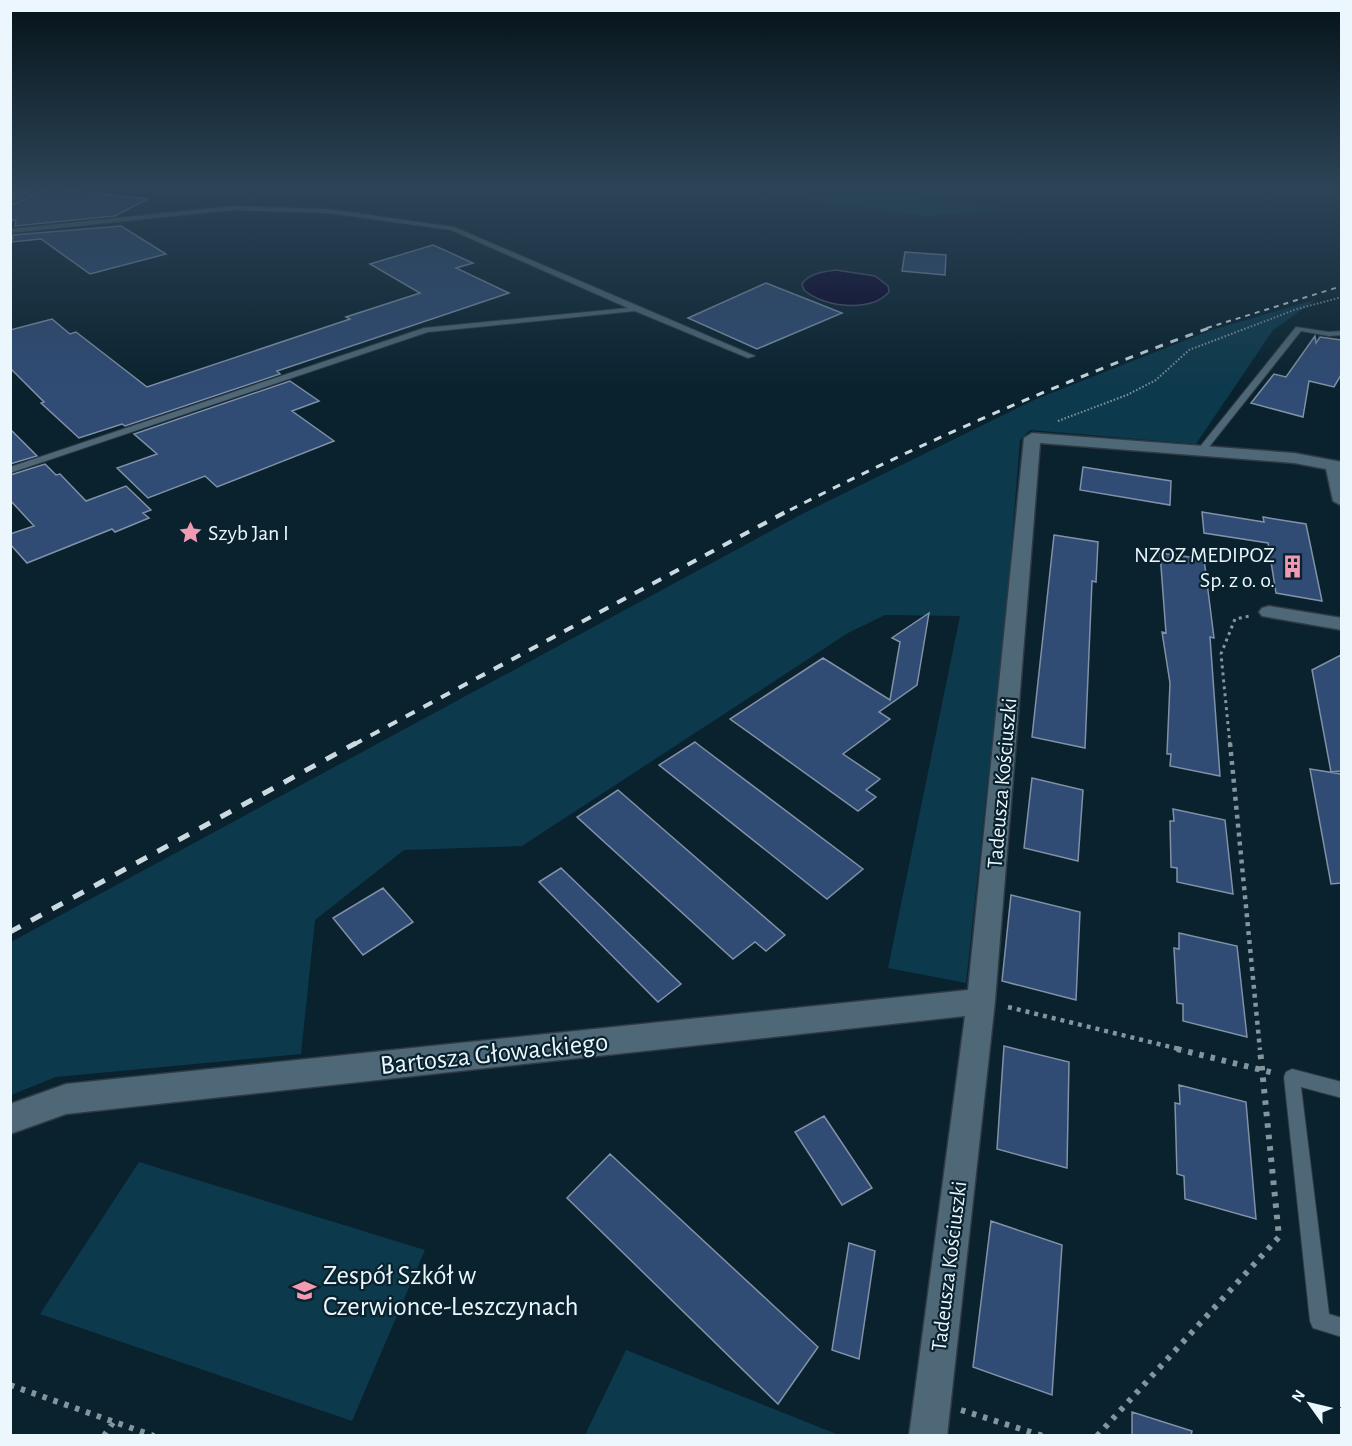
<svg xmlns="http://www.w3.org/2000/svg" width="1352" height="1446" font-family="'Alegreya Sans',sans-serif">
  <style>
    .green { fill: #0d394c }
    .water { fill: #090127; stroke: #4d4b67; stroke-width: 1.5 }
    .building { fill: #304b74; stroke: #8191a7; stroke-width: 1.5 }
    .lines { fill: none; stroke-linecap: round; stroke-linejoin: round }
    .lane-casing { stroke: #2f3a44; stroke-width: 2 }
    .street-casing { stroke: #2f3a44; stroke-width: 3 }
    .secondary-casing { stroke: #2f3a44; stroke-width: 2 }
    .path-far3 { stroke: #83959d; stroke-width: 2; stroke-dasharray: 1.5 2; stroke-linecap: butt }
    .path-far2 { stroke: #83959d; stroke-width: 3; stroke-dasharray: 3 4; stroke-linecap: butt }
    .path-far1 { stroke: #83959d; stroke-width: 4.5; stroke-dasharray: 4 5; stroke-linecap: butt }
    .path { stroke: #83959d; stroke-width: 6; stroke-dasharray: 4.5 7; stroke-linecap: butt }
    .lane { fill: #4e6877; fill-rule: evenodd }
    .street { fill: #4e6877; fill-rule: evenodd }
    .secondary { fill: #447b89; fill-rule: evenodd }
    .rail-far3 { stroke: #cbd9e0; stroke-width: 2; stroke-dasharray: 5 5; stroke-linecap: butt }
    .rail-far2 { stroke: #cbd9e0; stroke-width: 3; stroke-dasharray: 8 8; stroke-linecap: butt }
    .rail-far1 { stroke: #cbd9e0; stroke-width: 4; stroke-dasharray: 10 10; stroke-linecap: butt }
    .rail { stroke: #cbd9e0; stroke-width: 5; stroke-dasharray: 12 12; stroke-linecap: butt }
    .labels { text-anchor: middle; stroke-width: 4.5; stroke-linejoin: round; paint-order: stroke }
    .poi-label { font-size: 22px; fill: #ebf7fd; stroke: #09222e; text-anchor: start }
    .street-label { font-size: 22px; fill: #ebf7fd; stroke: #09222e }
    .near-street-label { font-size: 27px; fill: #ebf7fd; stroke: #09222e }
    .near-poi-label { font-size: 27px; fill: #ebf7fd; stroke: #09222e; text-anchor: start }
  </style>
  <rect width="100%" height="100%" fill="#09222e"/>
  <path class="green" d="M792 188H844L870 195 1007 209 926 216 828 204 787 194Z
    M1317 299 1273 330 1196 444 1030 430 1020 440 1007 602 966 983 888 968 960 616 885 615 848 633 522 846 404 850 315 920 301 1054 56 1077 11 1095V942L804 513 1036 399 1209 331Z
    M139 1162 425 1250 352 1421 40 1314Z
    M626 1350 839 1435H585Z"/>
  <path class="water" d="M836 270 875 276 888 286 889 292C870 313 823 307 804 290L802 284C809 273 823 272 836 270Z"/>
  <path class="building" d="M47 188 148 199 115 216 15 226 16 220H10V206Z
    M121 226 166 254 90 274 41 239 12 242 13 235Z
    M433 245 473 263 456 268 509 293 277 371 280 374 125 426 122 424 79 438 41 403 44 402 10 368V330L52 319 70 334 76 332 147 387 350 319 346 317 420 293 370 264Z
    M905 252 946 255 945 275 902 271Z
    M766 283 842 313 757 349 688 318Z
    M1315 336 1316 343 1320 337 1341 340V375L1334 387 1309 381 1303 417 1251 403 1274 374 1286 377Z
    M290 381 319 401 292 411 334 441 217 487 205 476 148 498 117 468 157 454 134 434Z
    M10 429 37 456 10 464Z
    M45 464 56 475 60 474 86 501 126 486 151 510 143 513 149 518 115 532 112 529 27 563 10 544V534L34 526 10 500V475Z
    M1083 467 1171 481 1170 505 1080 490Z
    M1202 512 1264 522 1263 517 1306 524 1322 601 1276 593 1268 543 1204 533Z
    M1054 535 1098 542 1096 582 1092 581 1085 748 1032 737Z
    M1160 553 1204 559 1214 638 1210 637 1220 776 1170 766 1171 754H1167L1170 683 1162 632 1166 633Z
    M929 613 917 685 879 712 890 719 843 754 880 779 866 790 876 797 858 811 730 719 823 658 890 700 900 642 892 638Z
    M1341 655V771L1331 772 1312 670Z
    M695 742 700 746 863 869 827 899 659 765Z
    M1310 769 1341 774V883L1331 884Z
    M1032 778 1083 790 1078 861 1024 848Z
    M618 790 785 935 766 951 755 942 733 959 577 817Z
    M1173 809 1225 820 1233 894 1177 882V868L1171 867 1170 821H1174Z
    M561 868 681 984 658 1002 539 882Z
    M383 888 413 922 363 955 333 918Z
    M1011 895 1080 912 1076 1000 1002 981Z
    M1179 933 1237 946 1247 1037 1183 1021V1004L1177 1003 1174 948 1179 949Z
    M1004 1046 1069 1062 1067 1168 997 1149Z
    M1179 1085 1246 1102 1256 1219 1185 1199 1184 1176 1177 1174 1175 1103 1180 1104Z
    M824 1116 872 1188 842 1205 795 1132Z
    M610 1154 818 1347 778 1404 567 1198Z
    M991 1221 1062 1245 1052 1395 973 1367Z
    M849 1243 875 1251 859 1359 832 1350Z
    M1132 1412 1192 1431 1191 1436H1132Z"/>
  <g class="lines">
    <defs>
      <path id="lane" d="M233 206 327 209 454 227 755 356 748 358 635 311 428 332 10 473V467L424 328 628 308 451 230 327 213 233 210 10 233V229Z
        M1296 327 1329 332 1342 331V335L1329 336 1301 331 1205 452H1199V448Z
        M1292 1069 1342 1082V1098L1301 1087 1329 1314 1342 1318V1337L1313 1328 1310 1321 1284 1077 1286 1072Z"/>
      <path id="street" d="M1032 433 1294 453 1342 462V506L1333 501 1326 469 1294 463 1040 443 995 1001 947 1436H909L965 1016 66 1114 10 1134V1104L66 1084 968 990 1024 438Z
        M1269 606 1342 618V630L1262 616 1259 612 1262 608Z"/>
      <path id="secondary" d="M19 188H40L10 203V192Z"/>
    </defs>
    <use href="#lane" class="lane-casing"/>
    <use href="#street" class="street-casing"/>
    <use href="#secondary" class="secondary-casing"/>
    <path class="path-far3" d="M309 194 322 188
      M1058 421 1127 395 1156 380 1189 350 1297 309 1342 297"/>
    <path class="path-far2" d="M1230 745 1221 654 1235 619 1250 616"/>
    <path class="path-far1" d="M1230 743 1260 1050
      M1008 1007 1183 1050"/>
    <path class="path" d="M1177 1049 1274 1073
      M10 1385 154 1436
      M961 1410 1043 1436
      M104 1436 114 1421
      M1097 1436 1279 1237 1260 1049"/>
    <use href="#lane" class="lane"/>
    <use href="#street" class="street"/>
    <use href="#secondary" class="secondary"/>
    <path class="rail-far3" d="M1207 328 1342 286"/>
    <path class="rail-far2" d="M790 510C927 440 1067 379 1212 327"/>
    <path class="rail-far1" d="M353 745 793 508"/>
    <path class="rail" d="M10 932 356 743"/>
  </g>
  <linearGradient id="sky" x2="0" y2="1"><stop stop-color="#051319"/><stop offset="0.48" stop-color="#2c4457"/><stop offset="1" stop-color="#2c4457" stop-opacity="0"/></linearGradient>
  <rect width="1352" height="390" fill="url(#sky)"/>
  <defs>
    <symbol id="sight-bare" viewBox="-9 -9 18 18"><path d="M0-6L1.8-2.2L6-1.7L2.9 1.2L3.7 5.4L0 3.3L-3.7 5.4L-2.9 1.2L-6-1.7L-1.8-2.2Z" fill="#f19ab2" stroke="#09222e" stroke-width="2.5" paint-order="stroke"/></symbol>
    <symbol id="building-bare" viewBox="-9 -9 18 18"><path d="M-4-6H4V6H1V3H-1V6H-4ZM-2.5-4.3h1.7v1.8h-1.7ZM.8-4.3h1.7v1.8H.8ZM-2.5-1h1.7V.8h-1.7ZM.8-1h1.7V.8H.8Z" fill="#f19ab2" stroke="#09222e" stroke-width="2.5" paint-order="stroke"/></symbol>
    <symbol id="school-bare" viewBox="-9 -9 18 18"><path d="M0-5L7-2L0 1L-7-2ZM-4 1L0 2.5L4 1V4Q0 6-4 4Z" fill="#f19ab2" stroke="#09222e" stroke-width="2.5" paint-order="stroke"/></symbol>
  </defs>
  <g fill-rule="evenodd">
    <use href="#sight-bare" x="174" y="516" width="33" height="33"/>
    <use href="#building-bare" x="1276" y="550" width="33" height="33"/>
    <use href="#school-bare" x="288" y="1274" width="33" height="33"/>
  </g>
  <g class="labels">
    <g class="poi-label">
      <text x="208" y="540">Szyb Jan I</text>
      <text x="1275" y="562" text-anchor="end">NZOZ MEDIPOZ<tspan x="1275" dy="25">Sp. z o. o.</tspan></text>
    </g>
    <g class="street-label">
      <text transform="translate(1001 783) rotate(-85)" y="8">Tadeusza Kościuszki</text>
      <text transform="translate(948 1266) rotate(-83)" y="8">Tadeusza Kościuszki</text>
    </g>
    <g class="near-street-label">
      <text transform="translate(494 1053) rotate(-6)" y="9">Bartosza Głowackiego</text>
    </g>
    <g class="near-poi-label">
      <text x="323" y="1284">Zespół Szkół w<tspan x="323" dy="31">Czerwionce-Leszczynach</tspan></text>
    </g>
  </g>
  <rect width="1352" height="1446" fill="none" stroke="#ebf7fd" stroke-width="24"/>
  <g transform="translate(1310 1404) rotate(304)" stroke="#09222e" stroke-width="4.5" paint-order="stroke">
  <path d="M0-4.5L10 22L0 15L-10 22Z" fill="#ebf7fd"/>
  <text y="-9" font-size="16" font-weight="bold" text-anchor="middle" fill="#ebf7fd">N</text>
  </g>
</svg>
